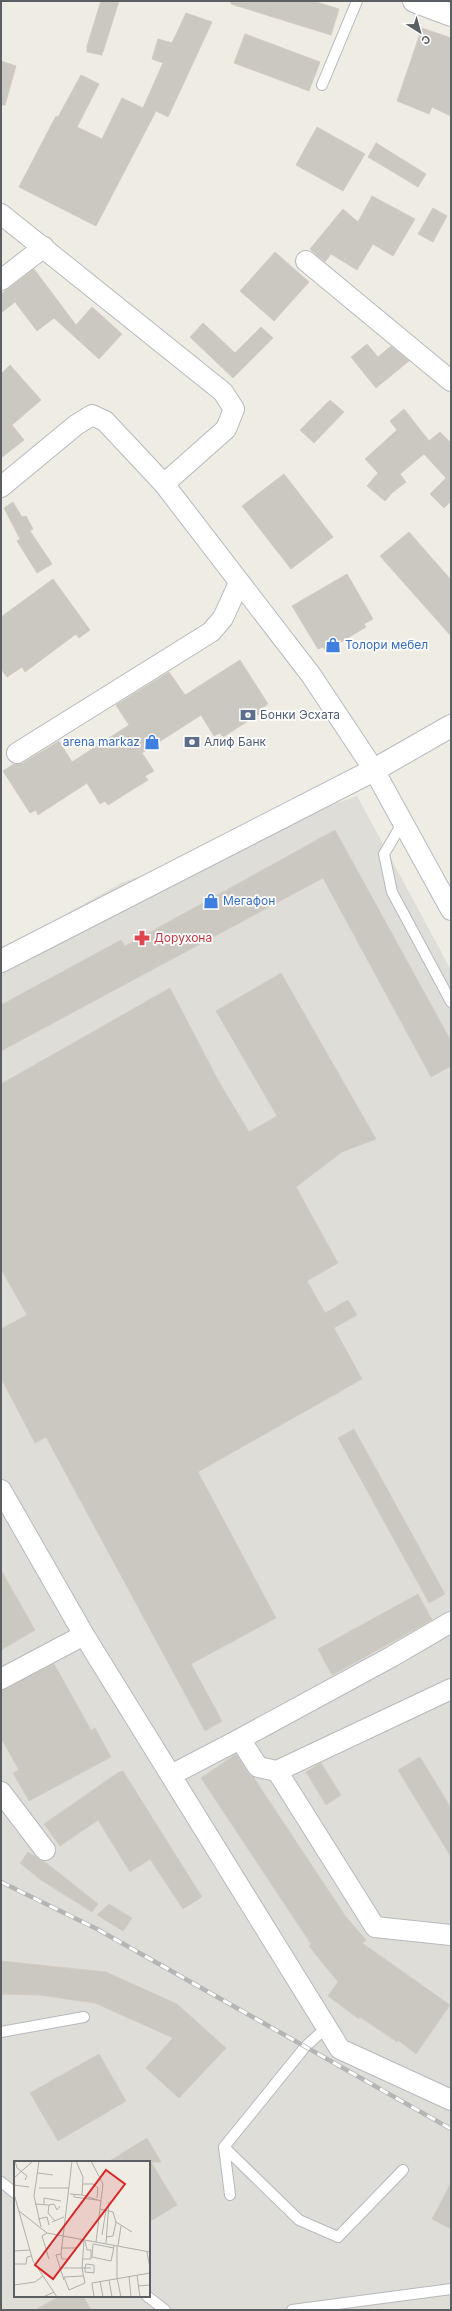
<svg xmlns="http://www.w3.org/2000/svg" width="452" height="2311" font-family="Inter,sans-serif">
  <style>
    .industrial { fill: #dfddd7; fill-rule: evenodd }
    .building { fill: #cbc8c2; stroke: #d3cdc1 }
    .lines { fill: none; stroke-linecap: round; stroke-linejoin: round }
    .lane-casing { stroke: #b6b9be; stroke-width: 12 }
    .street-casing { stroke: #b6b9be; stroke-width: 22 }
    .secondary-casing { stroke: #b7bac0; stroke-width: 24 }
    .lane { stroke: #fff; stroke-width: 10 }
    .street { stroke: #fff; stroke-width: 20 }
    .secondary { stroke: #fff; stroke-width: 22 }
    .rail-casing { stroke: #b4b5b5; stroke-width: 4.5 }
    .rail { stroke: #fff; stroke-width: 3; stroke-dasharray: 9; stroke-linecap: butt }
    .labels { text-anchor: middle; stroke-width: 3.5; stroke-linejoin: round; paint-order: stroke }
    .shop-label { font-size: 12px; fill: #366cbe; stroke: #fff; text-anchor: start }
    .service-label { font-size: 12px; fill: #4e5e75; stroke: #fff; text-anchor: start }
    .health-label { font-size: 12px; fill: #be3a42; stroke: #fff; text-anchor: start }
    .inset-road { fill: none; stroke: #afb0ac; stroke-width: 1 }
    .view { fill: #d62828; fill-opacity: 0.15; stroke: #d62828; stroke-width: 2 }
    .inset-edge { fill: none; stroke: #5b5f64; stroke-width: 2 }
  </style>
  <rect width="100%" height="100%" fill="#eeece3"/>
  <path class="industrial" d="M357 796 451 970V2310H1V951L121 883ZM15 2162H149V2296H15Z"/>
  <path class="building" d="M101 1H119L102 55 87 52V46Z
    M231 1H313L339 9 331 35 231 4Z
    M186 13 212 22 168 117 156 111 96 226 19 187 56 116 58 117 81 75 99 84 77 127 102 139 122 98 143 108 163 63 152 59 158 39 172 43Z
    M422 28 451 38V116L432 107 429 114 397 101Z
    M245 34 320 62 309 91 234 63Z
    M1 61 16 66 5 105H1Z
    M317 127 365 154 343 191 296 165Z
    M376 143 426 174 418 187 368 157Z
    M372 196 415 219 393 256 373 244 357 270 331 254 325 262 310 249 343 209 358 222Z
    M433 208 447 216 433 242 418 234Z
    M275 252 309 282 274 321 240 291Z
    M34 269 76 325 92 307 122 334 99 359 54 318 37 331 15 302 1 313V294Z
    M203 323 235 353 261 327 273 338 233 378 190 337Z
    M367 344 378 357 391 346 409 361 376 388 351 357Z
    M10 365 41 400 12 425 24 440 1 458V374Z
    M330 400 344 412 314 443 300 430Z
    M404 409 429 441 440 432 451 443V501L444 508 430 494 446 478 424 454 400 474 406 482 393 492 385 501 367 486 378 473 365 459 397 430 390 421Z
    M284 474 333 537 291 569 242 506Z
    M13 502 22 517 26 516 33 529 30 531 52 564 37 573 17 541 20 539 4 508Z
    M409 532 451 580V636L380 556Z
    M347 574 373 619 364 624 366 627 326 651 323 647 318 649 292 606Z
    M53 579 90 630 79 638 76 634 25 672 22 667 7 677 1 669V617Z
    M240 660 268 704 260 709 262 712 223 737 220 733 214 736 201 715 142 753 154 771 145 776 148 780 108 805 105 801 100 804 87 783 38 815 36 810 30 813 3 771 14 764 23 763 59 741 72 762 129 725 116 705 169 672 185 695Z
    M335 830 451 1041V1066L431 1077 323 878 1 1051V1005L121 940 125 946Z
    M281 973 376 1139 342 1152 296 1187 338 1263 307 1281 325 1313 348 1300 357 1315 334 1328 362 1379 198 1472 276 1618 191 1664 222 1721 205 1731 46 1437 35 1443 1 1378V1329L27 1315 1 1269V1084L170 988 219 1082 249 1132 277 1116 216 1011Z
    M354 1429 445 1594 429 1603 338 1438Z
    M1 1570 35 1630 1 1650Z
    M418 1594 432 1620 332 1675 318 1649Z
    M54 1664 91 1730 95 1728 111 1757 29 1801 13 1773 19 1770 1 1738V1690Z
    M236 1754 248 1773 254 1778 346 1917 366 1940 362 1943 450 2005 416 2054 398 2040 397 2042 360 2017 359 2019 328 1996 338 1982 309 1946 311 1944 201 1778Z
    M420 1757 451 1808V1857L398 1770Z
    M321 1763 341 1795 326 1805 306 1772Z
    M123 1771 202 1897 183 1909 150 1859 130 1872 98 1820 60 1846 44 1824 119 1772Z
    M28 1852 49 1865 98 1904 92 1912 41 1880 20 1863Z
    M109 1904 132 1918 123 1931 97 1915Z
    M1 1961 106 1972 177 2004 226 2048 179 2098 146 2068 173 2038 95 2003 39 1995 1 1994Z
    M99 2054 126 2101 58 2141 30 2093Z
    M147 2138 161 2162H151L177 2205 149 2222V2162H108Z
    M451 2183V2229L432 2219Z
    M60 2296H83L91 2310H35Z"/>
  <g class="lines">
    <defs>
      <path id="lane" d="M322 85 357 1
        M403 822 384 854 392 892 451 1002
        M1 2032 84 2017
        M224 2147 299 2220 338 2237 403 2170
        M1 2182 15 2193
        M230 2195 224 2147 305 2047 327 2027
        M147 2296 165 2310
        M292 2310 451 2289"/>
      <path id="street" d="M1 214 223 392 234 409 226 429 164 484 105 421 92 415 76 425 1 487
        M306 261 451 381
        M1 280 44 247
        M164 484 311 675 374 770 451 910
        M17 753 211 632 223 618 239 583
        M1 1490 84 1635 340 2049 451 2100
        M1 1679 84 1635
        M240 1739 391 1657 451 1622
        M277 1771 375 1927 451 1935
        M171 1775 240 1739 258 1767 277 1771 451 1689
        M1 1792 45 1850"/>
      <path id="secondary" d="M414 1 451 15
        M1 961 374 770 451 726"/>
    </defs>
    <use href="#lane" class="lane-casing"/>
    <use href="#street" class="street-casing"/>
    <use href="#secondary" class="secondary-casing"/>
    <use href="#lane" class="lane"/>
    <use href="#street" class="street"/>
    <use href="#secondary" class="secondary"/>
    <defs>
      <path id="rail" d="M1 1882 97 1929 451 2129"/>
    </defs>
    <use href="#rail" class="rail-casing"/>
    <use href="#rail" class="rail"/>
  </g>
  <defs>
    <symbol id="shop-bare" viewBox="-9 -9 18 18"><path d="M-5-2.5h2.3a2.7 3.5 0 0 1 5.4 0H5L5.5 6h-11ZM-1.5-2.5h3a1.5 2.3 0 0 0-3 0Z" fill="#3f7fe0" stroke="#fff" stroke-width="2.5" paint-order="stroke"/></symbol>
    <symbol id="bank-bare" viewBox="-9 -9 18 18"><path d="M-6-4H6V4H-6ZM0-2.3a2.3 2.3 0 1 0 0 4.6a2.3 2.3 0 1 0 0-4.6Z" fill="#5c6f8a" stroke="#fff" stroke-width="2.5" paint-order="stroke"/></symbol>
    <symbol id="pharmacy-bare" viewBox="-9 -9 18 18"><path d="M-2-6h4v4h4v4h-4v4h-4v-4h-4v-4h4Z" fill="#e0444e" stroke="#fff" stroke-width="2.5" paint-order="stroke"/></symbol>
  </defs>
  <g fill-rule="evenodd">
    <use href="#shop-bare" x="322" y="634" width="22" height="22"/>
    <use href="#bank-bare" x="237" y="704" width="22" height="22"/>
    <use href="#shop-bare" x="141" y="731" width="22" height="22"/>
    <use href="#bank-bare" x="181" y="731" width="22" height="22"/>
    <use href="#shop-bare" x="200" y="890" width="22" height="22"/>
    <use href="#pharmacy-bare" x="131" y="927" width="22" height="22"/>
  </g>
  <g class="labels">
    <g class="shop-label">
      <text x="345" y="649">Толори мебел</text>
      <text x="140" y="746" text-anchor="end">arena markaz</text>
      <text x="223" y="905">Мегафон</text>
    </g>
    <g class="service-label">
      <text x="260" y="719">Бонки Эсхата</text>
      <text x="204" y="746">Алиф Банк</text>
    </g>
    <g class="health-label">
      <text x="154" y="942">Дорухона</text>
    </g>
  </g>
  <g transform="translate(14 2161)">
    <rect width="136" height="136" fill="#eeece3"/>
    <path class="inset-road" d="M1 0 3 7 13 15 11 19M25 0 20 35 27 66M62 0 69 16 68 34 87 40M77 0 89 23 82 81M24 12 39 14M0 17 19 0M69 23H79L84 27 83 37M0 24 15 26M25 27H55M0 33 19 100 43 136M56 33 68 34M60 34V36L83 39M21 43 35 44 34 52 41 60M30 43V37L47 40M35 44 40 43 43 49 46 45M86 48 99 51 102 61 118 71M5 50 33 72 136 91M24 58 33 56 35 64M38 61 50 56M33 72 28 75 35 98M88 74 92 49M92 76 99 75 102 61M92 82 95 41M103 85V117L107 136M104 85 107 65M47 87H62M100 87 79 83 78 96 97 100 99 91 100 84M0 90 16 89M133 91 136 107M47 93 58 0M69 98H77V89H73L71 80M0 103H12L13 96 17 95M45 107H71L72 103 80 104V112L71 111V107H77M123 114 126 136M69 115 50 116 55 129 71 122 68 107 70 79M115 115 117 136M50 119 42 94 47 93 48 98H55M95 119 98 136M86 120 89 136M0 124 21 121 29 115M124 125 136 124M29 136 40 131M80 136 78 122 136 112"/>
    <path class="view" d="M92 9 111 23 39 118 21 104Z"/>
    <rect width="136" height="136" class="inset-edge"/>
  </g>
  <rect width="452" height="2311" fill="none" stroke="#5b5f64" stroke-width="4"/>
  <g transform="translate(420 32) rotate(143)" stroke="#ffffff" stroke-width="3" paint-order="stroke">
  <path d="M0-3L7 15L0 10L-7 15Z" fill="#5b5f64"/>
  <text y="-6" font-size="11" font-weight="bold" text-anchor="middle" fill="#5b5f64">С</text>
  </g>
</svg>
